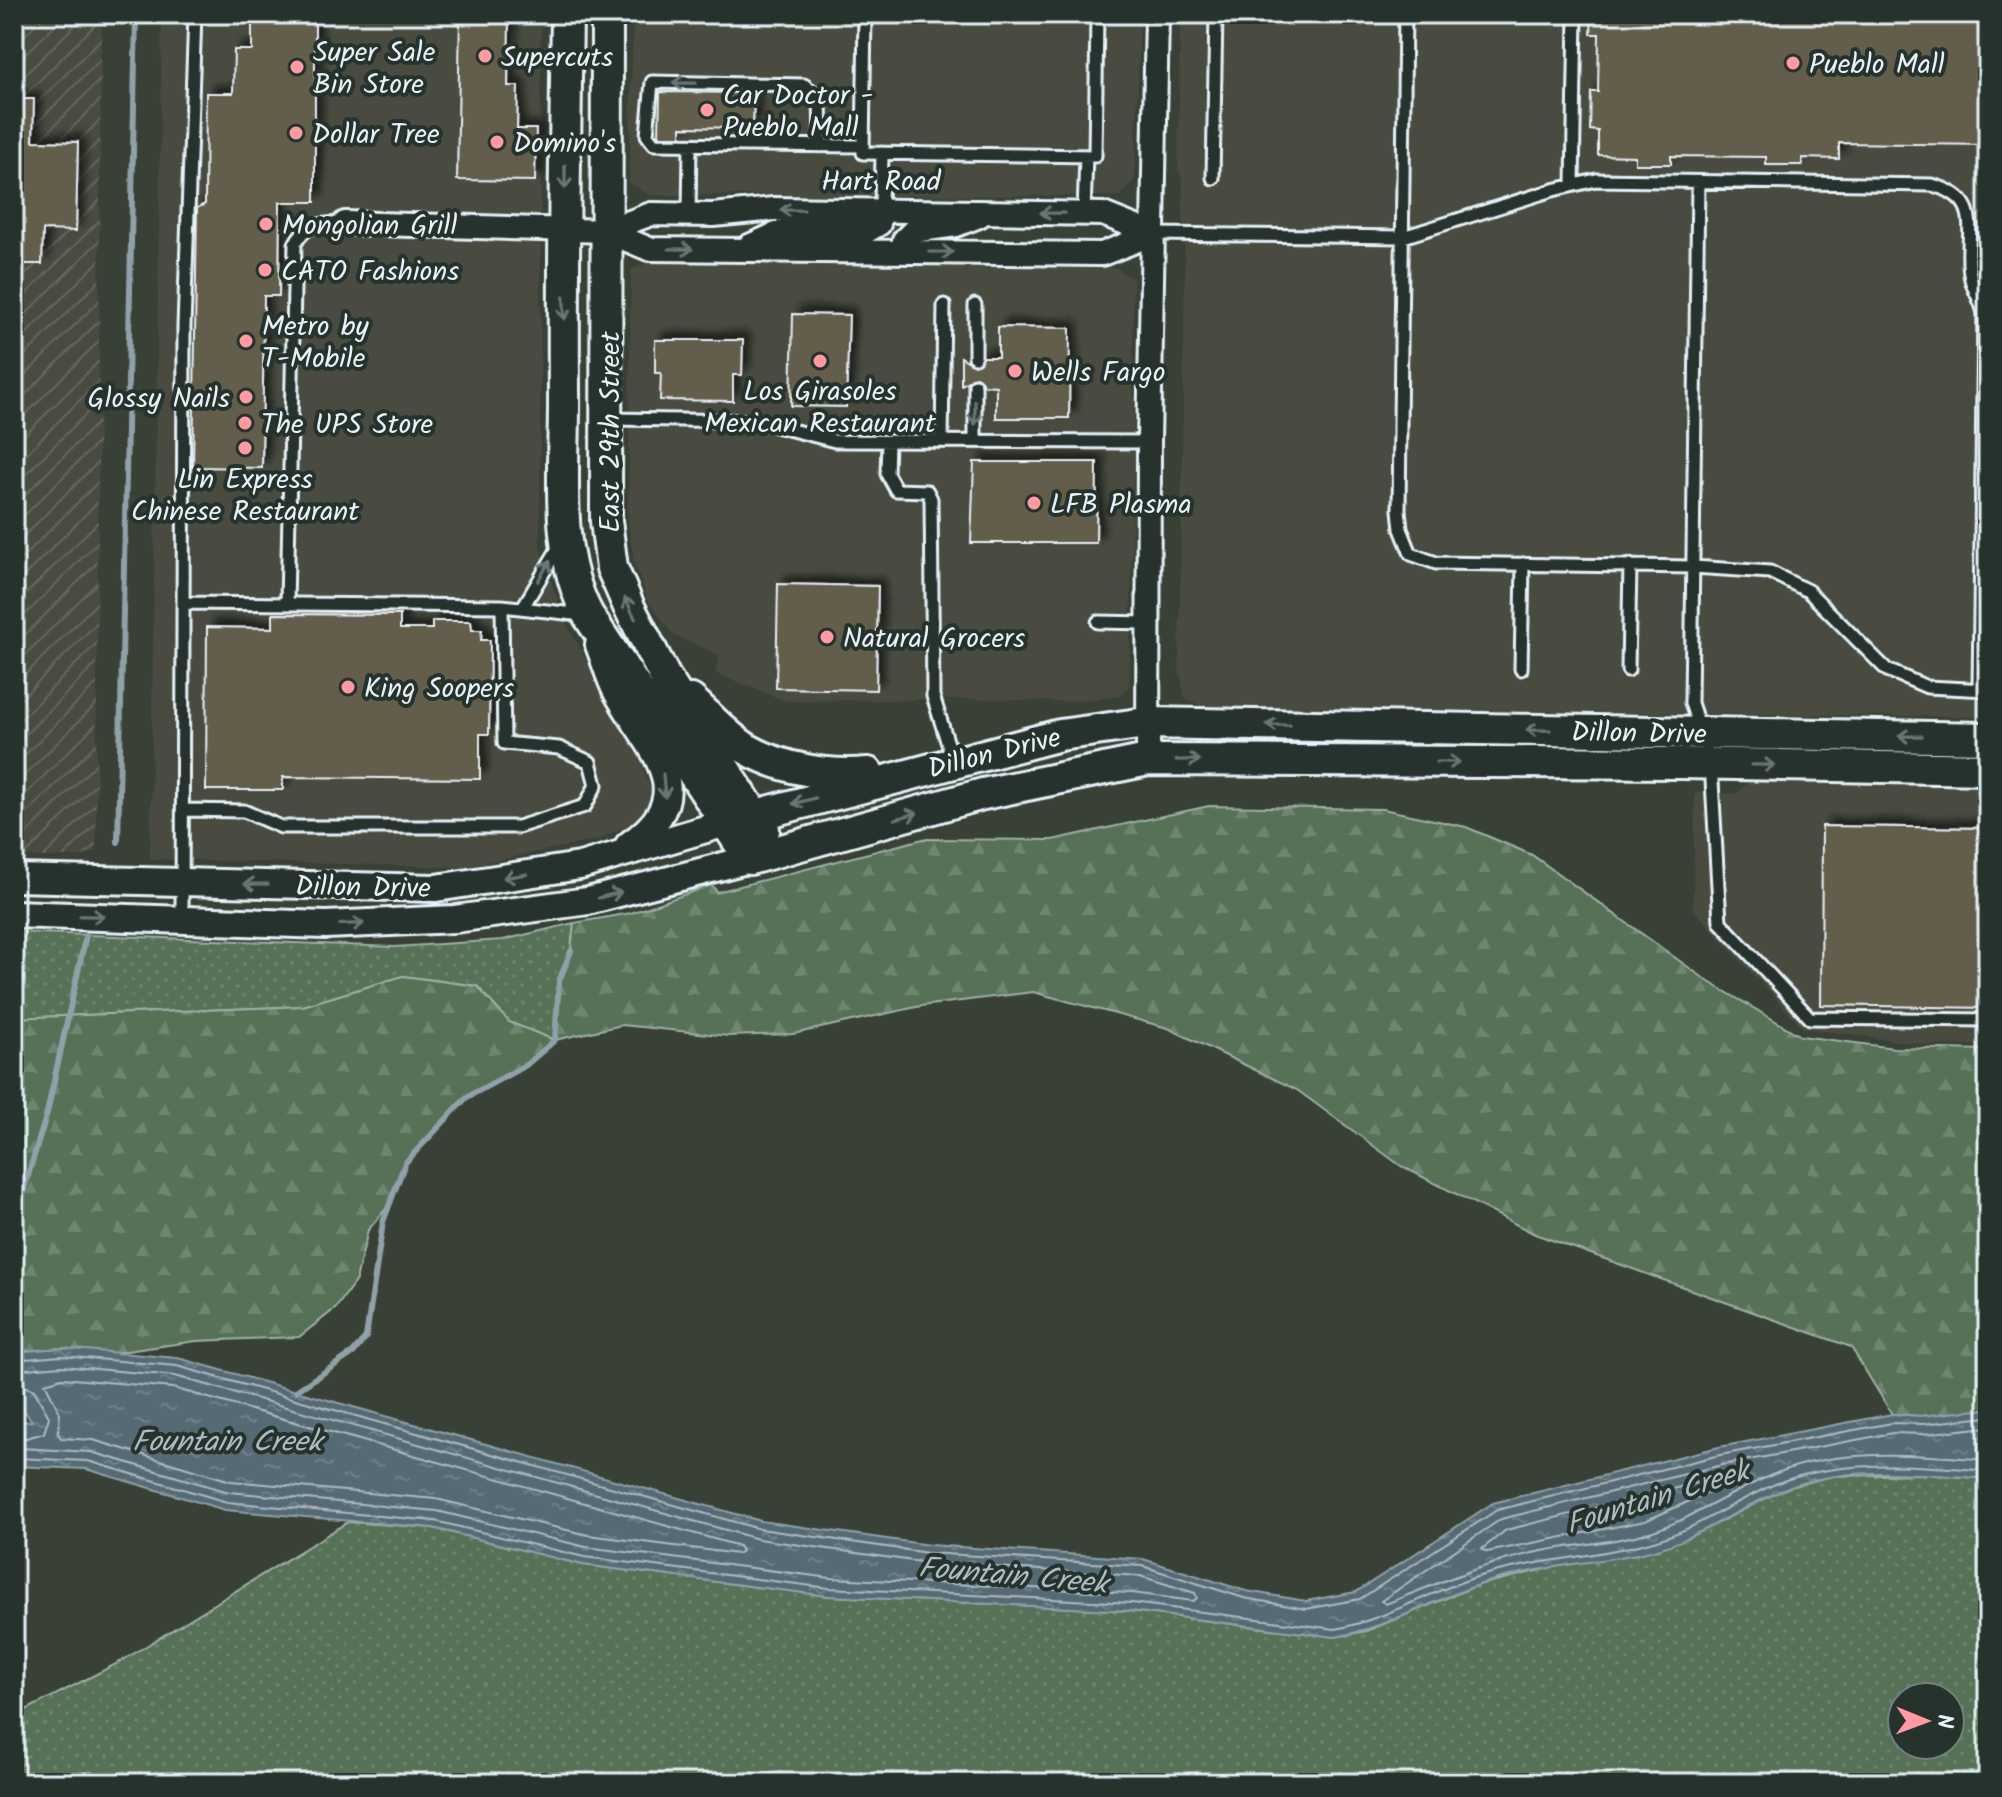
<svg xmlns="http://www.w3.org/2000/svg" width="2002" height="1797" font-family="Kalam,sans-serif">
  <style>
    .built { fill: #494c41 }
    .industrial { fill: url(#industrial-furrows) }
    .grass { fill: url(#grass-dots); stroke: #9fb1a8; stroke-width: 2; fill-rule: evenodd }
    .forest { fill: url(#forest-firs); stroke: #9fb1a8; stroke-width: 2 }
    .water { fill: url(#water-ripples); stroke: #90a1a9; stroke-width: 2 }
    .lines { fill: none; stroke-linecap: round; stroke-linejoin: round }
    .shore { stroke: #aebbc3; stroke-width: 2 }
    .stream { stroke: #90a1a9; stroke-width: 6 }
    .building { fill: #645d4c; stroke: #e8f1f8; stroke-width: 2; filter: url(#shadow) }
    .service-casing { stroke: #e8f1f8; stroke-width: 17 }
    .minor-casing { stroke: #e8f1f8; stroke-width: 28 }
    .tertiary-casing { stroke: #e8f1f8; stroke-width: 32 }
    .secondary-casing { stroke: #e8f1f8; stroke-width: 36 }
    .service { stroke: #26332d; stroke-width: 11 }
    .minor { stroke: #26332d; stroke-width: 22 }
    .tertiary { stroke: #26332d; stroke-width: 26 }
    .secondary { stroke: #26332d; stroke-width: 30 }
    .oneway { stroke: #6a7674 }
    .poi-dot { fill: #ff9aa2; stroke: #26332d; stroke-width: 3 }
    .labels { text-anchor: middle; stroke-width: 8; stroke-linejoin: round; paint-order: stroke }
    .poi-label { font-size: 28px; fill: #e8f1f8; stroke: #26332d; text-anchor: start }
    .street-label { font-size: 28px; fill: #e8f1f8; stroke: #26332d }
    .water-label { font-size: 30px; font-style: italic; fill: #aebbc3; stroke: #26332d }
  </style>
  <defs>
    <pattern id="industrial-furrows" width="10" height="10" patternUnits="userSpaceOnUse" patternTransform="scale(2)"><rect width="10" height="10" fill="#494c41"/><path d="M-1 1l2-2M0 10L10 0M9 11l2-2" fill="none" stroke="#63665d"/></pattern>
    <pattern id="grass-dots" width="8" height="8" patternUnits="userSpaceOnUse" patternTransform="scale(2)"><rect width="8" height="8" fill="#567157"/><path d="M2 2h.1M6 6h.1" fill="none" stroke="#6e8670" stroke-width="1.8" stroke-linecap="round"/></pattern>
    <pattern id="forest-firs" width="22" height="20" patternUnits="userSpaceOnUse" patternTransform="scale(2)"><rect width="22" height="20" fill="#567157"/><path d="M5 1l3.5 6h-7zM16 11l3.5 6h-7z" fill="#6e8670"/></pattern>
    <pattern id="water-ripples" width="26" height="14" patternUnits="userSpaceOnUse" patternTransform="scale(2)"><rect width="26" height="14" fill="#566b74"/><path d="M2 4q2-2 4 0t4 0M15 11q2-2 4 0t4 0" fill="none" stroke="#6e8189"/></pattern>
    <filter id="shadow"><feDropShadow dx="7" dy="-7" stdDeviation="4" flood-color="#0009"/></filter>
  </defs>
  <rect width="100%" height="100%" fill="#394036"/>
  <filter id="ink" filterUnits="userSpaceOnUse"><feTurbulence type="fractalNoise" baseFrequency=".0125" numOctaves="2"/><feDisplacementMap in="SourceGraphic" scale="16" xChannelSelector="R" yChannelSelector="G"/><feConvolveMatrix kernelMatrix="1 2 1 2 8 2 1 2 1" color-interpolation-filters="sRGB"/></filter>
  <g filter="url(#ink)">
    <path class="built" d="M162 14H541L540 549 567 626 636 747 650 789 647 810 627 826 597 840 464 867 150 859Z
      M633 14H1140L1135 179 1120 196 649 195 629 182Z
      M1180 14H1988V717L1202 707 1185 698 1179 668 1185 271 1182 176 1178 171Z
      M651 261 1116 268 1133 280 1134 460 1129 688 1118 696 1063 702 997 699 786 701 715 673 720 655 673 635 648 600 634 563 628 519 631 270Z
      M1751 780 1988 783V1045H1929L1803 1028 1693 909 1695 793 1736 794Z"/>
    <path class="industrial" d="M14 14H101L96 851 80 857H14Z"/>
    <path class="grass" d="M574 923 571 951 559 981 555 1040 508 1022 477 986 403 976 303 1006 14 1018V932L395 947 503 940Z
      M1927 1474 1988 1479V1783H14V1716L120 1662 348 1522 433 1528 583 1565 829 1596 1131 1611 1335 1637 1367 1631 1478 1585 1700 1532 1784 1489 1831 1476ZM1902 1697H1950V1745H1902Z"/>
    <path class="forest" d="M1209 806 1383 809 1466 827 1532 855 1709 982 1801 1036 1894 1048 1988 1050V1409L1921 1416 1892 1414 1851 1347 1535 1234 1401 1166 1297 1090 1168 1028 1033 992 921 1006 793 1034 728 1036 622 1025 555 1040 526 1065 467 1097 405 1163 390 1204 368 1230 356 1280 336 1308 299 1337 196 1341 113 1353 61 1348 14 1352V1018L303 1006 403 976 477 986 509 1022 554 1040 559 981 571 951 574 923 631 913 712 885 717 892 923 839 1052 840Z"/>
    <path class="water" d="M61 1348 178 1358 761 1521 929 1545 1143 1559 1246 1591 1306 1601 1356 1592 1493 1503 1719 1447 1892 1414 1921 1416 1988 1409V1479C1923 1474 1845 1464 1783 1490 1738 1508 1698 1539 1651 1551 1593 1564 1533 1566 1478 1585 1429 1602 1386 1628 1335 1637L1131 1611 829 1596 583 1565 433 1528 225 1510 86 1469 14 1466V1422L32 1421 14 1397V1352Z"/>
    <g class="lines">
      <path class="shore" d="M14 1360 61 1356 177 1366 760 1529 928 1553 1142 1566 1244 1598 1306 1609 1360 1599 1497 1510 1720 1455 1892 1423 1922 1424 1988 1417
        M14 1370 62 1366 175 1376 758 1539 927 1563 1140 1576 1195 1593 1197 1598 1193 1601 1132 1593 831 1578 586 1547 437 1511 229 1492 91 1452 20 1448 19 1440 44 1433 49 1417 34 1390 14 1382
        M62 1378 173 1388 739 1546 742 1551 738 1554 588 1535 436 1499 231 1481 93 1440 61 1438 58 1434 60 1413 45 1383Z
        M1988 1427 1923 1434 1893 1433 1722 1465 1501 1519 1381 1601 1386 1604C1438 1583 1487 1562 1542 1551 1577 1544 1615 1543 1650 1532 1695 1518 1733 1490 1777 1473 1841 1447 1920 1455 1988 1460
        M14 1458 88 1461 227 1502 435 1521 584 1557 829 1588 1132 1603 1335 1629C1385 1620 1428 1592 1477 1577 1534 1559 1594 1558 1650 1542 1698 1530 1737 1498 1783 1481 1847 1459 1922 1465 1988 1471
        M1725 1476 1731 1477 1730 1483 1645 1521 1487 1552 1482 1549 1506 1530Z"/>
      <path class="stream" d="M118 842 136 14
        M14 1222 47 1113 86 935
        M296 1391 353 1353 366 1337 383 1222 405 1163 467 1097 526 1065 555 1040 559 981 571 951"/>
    </g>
    <path class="building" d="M252 14H315V202H280L279 296H264L262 468 193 467 197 208 205 204 206 93H233L234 50H252Z
      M460 14H509L508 86H518L517 129H536L535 181 457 180Z
      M1592 14H1988V145L1839 143V159L1802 158V165H1766V157L1671 156V164H1635V156L1598 155V131L1590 130 1591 92H1598L1599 34H1591Z
      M660 92 754 93 753 128 681 127V136H659Z
      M14 99H34L33 141 78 142 76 231 43 230 42 264H14Z
      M793 314 849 315 846 407 791 406Z
      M998 327 1070 328 1069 418H996V386L984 385 976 377 961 385V357L974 365 983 357H998Z
      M655 340H743L742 375H733V401L660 400 661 373H655Z
      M974 462H1097L1096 543H971Z
      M778 584 878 586 876 690 776 688Z
      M273 614 400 615V629H432V621H471L472 630H482L481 640H490L489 734H480V779L283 777V790H206L207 627 273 628Z
      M1822 826 1988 828V1008L1821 1005Z"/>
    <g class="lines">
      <defs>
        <path id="service" d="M865 14 863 153 1095 156 1097 14
          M1405 14 1399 510 1401 529 1411 554 1436 563 1693 567 1770 572 1808 591 1887 670 1927 687 1988 690
          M821 146 820 97 804 85 652 82 647 135 654 144 862 146
          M1213 178 1216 14
          M1698 182 1691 703 1711 763 1720 922 1810 1018 1988 1020
          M1573 184 1576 14
          M881 210 882 153
          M1084 213 1086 156
          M689 215 690 145
          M1153 234 1403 237 1553 190 1596 180 1932 185C1990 200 1961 238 1971 279 1974 292 1982 301 1984 314L1979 689
          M975 305V357
          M975 385V441
          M608 419 756 421 835 441 1149 442
          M888 441 887 474 896 490 927 491 931 499 933 696 953 760
          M942 441 944 305
          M184 603 502 606 583 615
          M287 603 295 244C306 222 322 224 345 223
          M523 607 560 545
          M1098 622 1148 623
          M1521 669 1523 564
          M1628 670 1630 565
          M184 810 244 811 281 827H518L585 806 596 785 590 762 559 748 504 743 502 606
          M182 918 184 327 195 14"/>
        <path id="minor" d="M345 223 606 231 649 249 1102 254 1153 234
          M606 231 651 214 713 215 774 209 1103 214 1153 234
          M749 246 783 231H867L879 224 881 210
          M904 252V240L913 231 956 225 979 216
          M1148 760 1149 442 1157 14"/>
        <path id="tertiary" d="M599 645C605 660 609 677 617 692 648 748 705 793 629 845
          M14 878 436 888 580 866 726 823
          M14 914 326 925 455 919 588 901 750 859"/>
        <path id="secondary" d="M567 14C565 140 563 267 564 393 565 466 553 550 588 615L750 859 983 794 1148 760 1681 763 1988 769
          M607 14 606 521 612 568 629 607 665 677 764 830
          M691 700C708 715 727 737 747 749 782 769 829 777 868 773
          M726 823 1060 735 1146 723 1988 738"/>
      </defs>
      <use href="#service" class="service-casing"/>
      <use href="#minor" class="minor-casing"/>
      <use href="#tertiary" class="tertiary-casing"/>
      <use href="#secondary" class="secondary-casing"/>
      <use href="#service" class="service"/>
      <use href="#minor" class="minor"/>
      <use href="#tertiary" class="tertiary"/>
      <use href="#secondary" class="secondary"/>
    </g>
    <defs><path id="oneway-shaft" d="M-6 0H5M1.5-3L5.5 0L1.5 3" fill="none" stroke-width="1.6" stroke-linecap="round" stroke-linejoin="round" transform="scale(2)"/></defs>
    <g class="oneway">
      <use href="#oneway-shaft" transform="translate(684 83) rotate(-179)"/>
      <use href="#oneway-shaft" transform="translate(565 177) rotate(90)"/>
      <use href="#oneway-shaft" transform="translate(792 210) rotate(-179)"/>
      <use href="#oneway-shaft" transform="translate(1052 213) rotate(-179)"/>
      <use href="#oneway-shaft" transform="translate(681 249) rotate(1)"/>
      <use href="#oneway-shaft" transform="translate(941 252)"/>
      <use href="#oneway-shaft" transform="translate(564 308) rotate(89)"/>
      <use href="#oneway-shaft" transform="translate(975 413) rotate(90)"/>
      <use href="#oneway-shaft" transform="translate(544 571) rotate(-59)"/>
      <use href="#oneway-shaft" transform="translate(630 608) rotate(-116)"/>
      <use href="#oneway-shaft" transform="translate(1278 725) rotate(-179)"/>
      <use href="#oneway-shaft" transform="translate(1538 730) rotate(-179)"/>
      <use href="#oneway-shaft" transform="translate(1910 736) rotate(-179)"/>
      <use href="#oneway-shaft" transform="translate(1188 760)"/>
      <use href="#oneway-shaft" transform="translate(1448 762)"/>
      <use href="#oneway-shaft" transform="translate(1763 765) rotate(1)"/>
      <use href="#oneway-shaft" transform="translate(664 786) rotate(85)"/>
      <use href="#oneway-shaft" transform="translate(804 801) rotate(165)"/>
      <use href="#oneway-shaft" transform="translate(906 816) rotate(-16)"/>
      <use href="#oneway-shaft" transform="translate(515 876) rotate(171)"/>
      <use href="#oneway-shaft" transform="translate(256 884) rotate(-179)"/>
      <use href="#oneway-shaft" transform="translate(610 895) rotate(-14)"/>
      <use href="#oneway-shaft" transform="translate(92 916) rotate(1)"/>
      <use href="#oneway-shaft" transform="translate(352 924) rotate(-2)"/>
    </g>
  </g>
  <g class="poi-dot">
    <circle cx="485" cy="56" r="8"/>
    <circle cx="1793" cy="63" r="8"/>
    <circle cx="297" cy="67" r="8"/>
    <circle cx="707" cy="110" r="8"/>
    <circle cx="296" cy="133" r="8"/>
    <circle cx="497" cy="142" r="8"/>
    <circle cx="266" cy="224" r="8"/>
    <circle cx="265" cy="270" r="8"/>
    <circle cx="246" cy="341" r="8"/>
    <circle cx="820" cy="361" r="8"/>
    <circle cx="1015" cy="371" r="8"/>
    <circle cx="246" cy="397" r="8"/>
    <circle cx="245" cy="423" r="8"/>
    <circle cx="245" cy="448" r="8"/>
    <circle cx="1034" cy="503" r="8"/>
    <circle cx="827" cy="637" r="8"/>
    <circle cx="348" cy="687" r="8"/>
  </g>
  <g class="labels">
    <g class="poi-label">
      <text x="313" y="61">Super Sale<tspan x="313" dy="32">Bin Store</tspan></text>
      <text x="501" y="66">Supercuts</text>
      <text x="1809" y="73">Pueblo Mall</text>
      <text x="723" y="104">Car Doctor -<tspan x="723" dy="32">Pueblo Mall</tspan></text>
      <text x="312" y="143">Dollar Tree</text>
      <text x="513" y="152">Domino's</text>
      <text x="282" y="234">Mongolian Grill</text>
      <text x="281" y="280">CATO Fashions</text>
      <text x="262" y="335">Metro by<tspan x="262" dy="32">T-Mobile</tspan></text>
      <text x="1031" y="381">Wells Fargo</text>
      <text x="820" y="400" text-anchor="middle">Los Girasoles<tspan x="820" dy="32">Mexican Restaurant</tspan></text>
      <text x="230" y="407" text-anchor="end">Glossy Nails</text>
      <text x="261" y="433">The UPS Store</text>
      <text x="245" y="488" text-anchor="middle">Lin Express<tspan x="245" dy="32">Chinese Restaurant</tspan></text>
      <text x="1050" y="513">LFB Plasma</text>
      <text x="843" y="647">Natural Grocers</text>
      <text x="364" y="697">King Soopers</text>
    </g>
    <g class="street-label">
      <text x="881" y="190">Hart Road</text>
      <text transform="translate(609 432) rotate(-90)" y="10">East 29th Street</text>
      <text transform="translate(1639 732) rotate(1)" y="10">Dillon Drive</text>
      <text transform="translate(994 752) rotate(-14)" y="10">Dillon Drive</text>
      <text transform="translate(363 886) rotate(1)" y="10">Dillon Drive</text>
    </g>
    <g class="water-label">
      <text x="227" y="1451">Fountain Creek</text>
      <text transform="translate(1657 1497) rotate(-17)" y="10">Fountain Creek</text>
      <text transform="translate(1013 1575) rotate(5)" y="10">Fountain Creek</text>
    </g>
  </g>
  <rect width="2002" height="1797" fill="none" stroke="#26332d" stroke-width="48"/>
  <rect x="24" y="24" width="1954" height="1749" fill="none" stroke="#e8f1f8" stroke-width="3" filter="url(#ink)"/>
  <g transform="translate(1926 1721) rotate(91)"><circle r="38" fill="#26332d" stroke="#747f7e" stroke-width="2"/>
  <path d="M0-6L14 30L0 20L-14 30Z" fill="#ff9aa2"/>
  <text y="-12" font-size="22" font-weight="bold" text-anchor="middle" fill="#e8f1f8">N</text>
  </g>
</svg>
